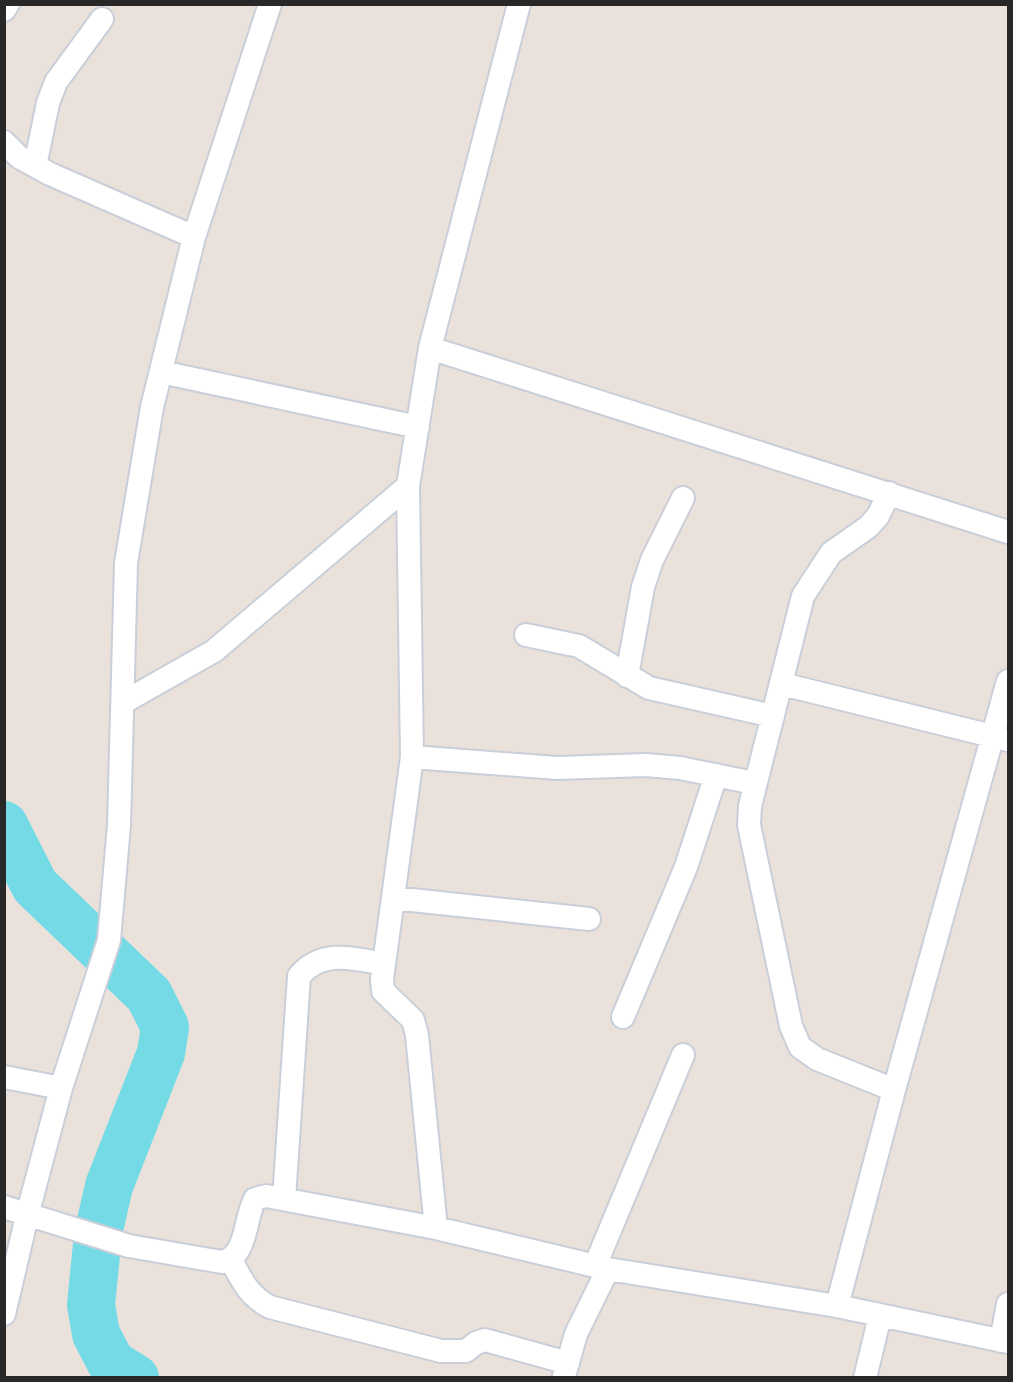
<svg xmlns="http://www.w3.org/2000/svg" width="1013" height="1382" font-family="'Sofia Sans Condensed',sans-serif">
  <style>
    .lines { fill: none; stroke-linecap: round; stroke-linejoin: round }
    .river { stroke: #74dbe6; stroke-width: 48 }
    .street-casing { stroke: #c9cfd9; stroke-width: 26 }
    .street { stroke: #fff; stroke-width: 22 }
  </style>
  <rect width="100%" height="100%" fill="#eae1db"/>
  <g class="lines">
    <path class="river" d="M4 825 35 886 149 995 165 1027 161 1053 109 1186 98 1234 91 1305 96 1334 111 1363 135 1378"/>
    <defs>
      <path id="street" d="M519 4 430 348 1008 532
        M4 10 8 4
        M4 142 19 157 50 174 194 237
        M35 166 48 103 56 82 102 19
        M161 372 418 427
        M889 493 878 516 868 527 831 553 803 596 750 806 749 825 791 1026 800 1047 817 1059 894 1090
        M526 635 579 646 649 688 773 716
        M627 676 643 587 652 560 683 498
        M782 684 1008 740
        M124 702 214 651 408 486
        M412 757 408 486 430 348
        M393 898 589 919
        M623 1017 686 867 716 775
        M4 1077 61 1088
        M284 1199 299 976C322 949 353 958 384 964
        M4 1207 129 1246 222 1262C248 1256 244 1219 255 1199L266 1196 436 1228 608 1269 837 1306 1008 1342
        M436 1228 417 1035 413 1020 383 991 382 979 412 757 557 768 646 765 680 768 754 783
        M231 1260C242 1281 249 1296 270 1307L441 1351H466L476 1343 485 1340 568 1363
        M595 1266 683 1055
        M837 1306 894 1090 1008 681
        M4 1314 28 1212 61 1088 109 940 119 825 126 563 152 407 194 237 270 4
        M1001 1341 1008 1304
        M564 1376 576 1334 608 1269
        M865 1378 880 1316"/>
    </defs>
    <use href="#street" class="street-casing"/>
    <use href="#street" class="street"/>
  </g>
  <rect width="1013" height="1382" fill="none" stroke="#282828" stroke-width="12"/>
</svg>
